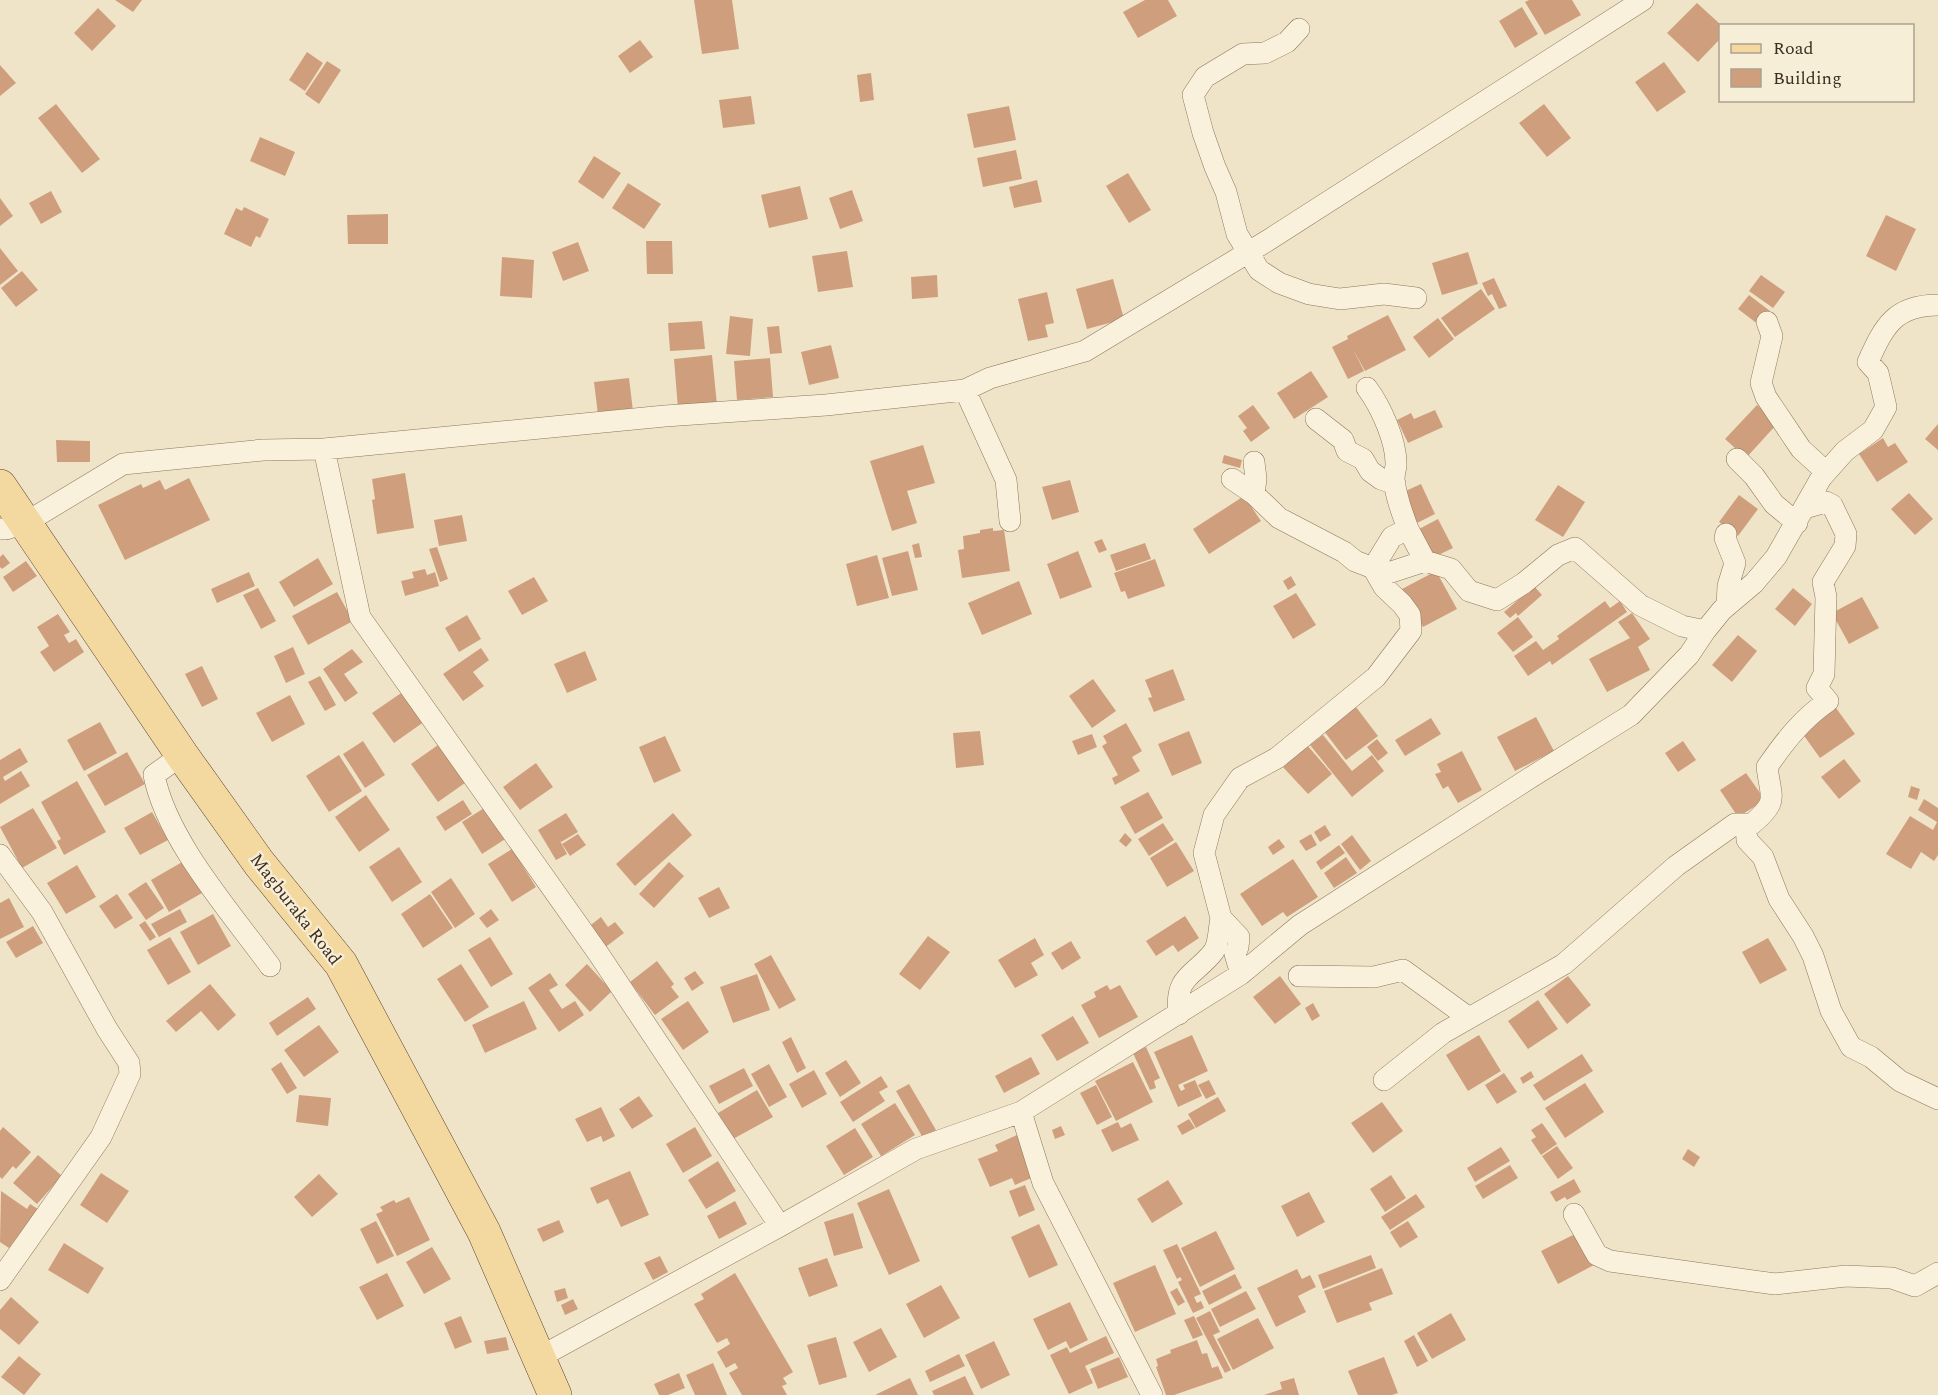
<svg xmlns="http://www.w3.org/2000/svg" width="1938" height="1395" font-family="Spectral,serif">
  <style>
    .building { fill: #cf9f7d }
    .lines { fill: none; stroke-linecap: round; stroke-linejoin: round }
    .street-casing { stroke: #8d765c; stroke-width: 22 }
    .primary-casing { stroke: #5b4430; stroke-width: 34 }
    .street { stroke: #faf1dc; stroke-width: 21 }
    .primary { stroke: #f3d9a0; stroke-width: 33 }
    .labels { text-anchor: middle; stroke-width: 4.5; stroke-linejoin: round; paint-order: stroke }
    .street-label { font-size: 18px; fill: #3d2e20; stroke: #f7eed8 }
  </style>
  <rect width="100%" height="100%" fill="#f0e4c8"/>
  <path class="building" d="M115 0H142L133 12Z
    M694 0H732L739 49 702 54Z
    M1145 0H1168L1177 16 1138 38 1123 12Z
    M1529 0H1572L1581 15 1545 35 1525 2Z
    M1697 3 1720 24V39L1698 62 1667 33Z
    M1522 7 1538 34 1515 48 1499 21Z
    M98 8 116 26 92 51 74 33Z
    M640 40 653 57 630 73 618 56Z
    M307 52 323 63 305 91 289 80Z
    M327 61 341 70 319 104 305 94Z
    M1664 62 1686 92 1657 112 1635 82Z
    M0 65 16 83 0 96Z
    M871 73 874 100 860 102 857 75Z
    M751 96 755 124 723 128 719 100Z
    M56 104 100 159 82 173 38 118Z
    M1544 104 1571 138 1547 157 1519 123Z
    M1009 106 1016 140 974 148 967 114Z
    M260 137 295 152 285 176 250 161Z
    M1016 150 1022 179 983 187 977 158Z
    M594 156 621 173 603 199 578 182Z
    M1128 173 1151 210 1129 223 1106 186Z
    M1037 180 1042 202 1014 208 1009 187Z
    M628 183 661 204 644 229 612 208Z
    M800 186 808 219 769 228 761 195Z
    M852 190 863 221 840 229 829 198Z
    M51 191 62 212 41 224 29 203Z
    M0 198 13 216 0 226Z
    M244 207 269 219 260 238 256 236 251 247 224 234 236 208 242 211Z
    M388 214V244H348L347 215Z
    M1886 215 1916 229 1896 271 1866 256Z
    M646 241H672L673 274H647Z
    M578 242 589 271 563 281 552 252Z
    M0 248 18 271 0 285Z
    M847 251 853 287 818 292 812 256Z
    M1468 252 1478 284 1442 295 1432 263Z
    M502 257 534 260 532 298 500 296Z
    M22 271 38 290 16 307 1 288Z
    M937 275 938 297 912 299 911 277Z
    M1761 275 1785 292 1773 308 1749 291Z
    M1494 278 1507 306 1499 309 1492 294 1488 296 1482 283Z
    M1113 279 1124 319 1087 329 1076 289Z
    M1481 289 1495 309 1455 337 1441 318Z
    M1047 292 1054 323 1045 325 1048 337 1028 341 1018 299Z
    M1749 295 1770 311 1759 325 1738 309Z
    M1388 315 1406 350 1365 371 1353 349 1364 371 1348 379 1332 347 1348 339 1347 336Z
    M730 316 753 319 750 356 726 354Z
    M1438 318 1454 339 1429 358 1413 337Z
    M702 321 705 349 670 351 668 323Z
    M779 326 782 353 770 354 767 327Z
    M831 345 839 378 809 385 801 352Z
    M712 355 717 405 678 409 674 359Z
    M770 358 773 397 737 400 734 361Z
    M1311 371 1328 397 1294 419 1277 393Z
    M629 378 633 411 598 415 594 382Z
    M1253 405 1270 428 1251 442 1243 431 1247 428 1238 416Z
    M1757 405 1777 424 1746 458 1725 439Z
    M1435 410 1443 427 1408 443 1397 420 1411 413 1414 419Z
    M1938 424V450L1925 439Z
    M1883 438 1888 447 1895 443 1908 462 1877 482 1859 454Z
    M56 440 90 441V462H57Z
    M923 445 935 483 907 491 917 523 892 531 870 461Z
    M1224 455 1242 460 1240 468 1222 463Z
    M405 473 414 528 377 534 372 500 375 499 372 479Z
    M189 478 210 520 125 560 98 505 141 484 143 488 160 480 165 490Z
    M1070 480 1079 512 1052 520 1042 487Z
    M1421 484 1435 514 1415 524 1401 493Z
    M1558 485 1585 502 1563 537 1535 520Z
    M1909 493 1933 519 1915 535 1891 509Z
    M1739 495 1758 509 1738 536 1719 522Z
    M1244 496 1261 521 1209 554 1193 529Z
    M462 515 467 541 439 546 434 520Z
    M1438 519 1453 548 1434 557 1419 529Z
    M993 528V531L1004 530 1010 571 962 578 958 550 964 549 963 536 980 533V530Z
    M1102 539 1107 550 1099 553 1094 542Z
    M919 543 922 557 915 558 912 545Z
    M1145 543 1151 559 1116 571 1110 555Z
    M437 547 448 579 440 582 429 549Z
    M908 551 918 590 892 596 882 558Z
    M1078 551 1092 587 1060 599 1047 564Z
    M3 554 10 563 2 569 0 567V557Z
    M877 555 889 598 857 606 846 564Z
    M318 558 333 584 294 607 279 582Z
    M1155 559 1165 586 1128 599 1125 591 1121 592 1114 573Z
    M26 561 37 576 13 592 3 577Z
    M425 569 427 575 435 572 439 586 405 596 401 581 414 578 412 572Z
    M1436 571 1457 609 1423 627 1402 589Z
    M249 572 255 586 217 603 211 589Z
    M1291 576 1296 585 1288 590 1283 581Z
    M534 577 548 601 522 615 508 591Z
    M1019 581 1032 614 982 635 968 603Z
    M1534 586 1542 595 1518 616 1516 613 1510 618 1504 612Z
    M258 588 276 621 261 629 243 595Z
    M1793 588 1812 604 1795 626 1775 609Z
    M337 592 353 621 308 645 292 616Z
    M1296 593 1316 625 1293 639 1273 606Z
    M1862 597 1879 628 1849 644 1832 613Z
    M1605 601 1610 608 1620 601 1627 612 1552 665 1550 661 1528 676 1514 656 1536 641 1543 650 1559 639 1557 636Z
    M1632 613 1650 639 1638 647 1650 670 1607 692 1589 659 1630 638 1618 622Z
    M58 614 70 632 64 635 69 643 76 639 84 652 54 672 40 652 49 646 37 627Z
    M467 615 481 639 459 652 445 628Z
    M1518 617 1533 637 1513 652 1497 633Z
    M1738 635 1757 651 1732 682 1712 665Z
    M293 647 305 674 286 683 274 656Z
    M481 648 489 660 473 672 484 686 463 701 443 674Z
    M352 649 363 662 344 674 358 693 345 702 323 669Z
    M585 651 597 680 567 693 554 664Z
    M202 666 218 699 202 707 185 674Z
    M1173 669 1185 700 1154 712 1148 698 1152 697 1145 680Z
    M320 676 336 705 325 711 308 682Z
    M1093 679 1116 711 1092 728 1069 696Z
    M407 689 428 719 394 743 372 713Z
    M290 695 305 724 272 742 256 713Z
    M1356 707 1378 736 1346 760 1324 731Z
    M1836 708 1855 734 1820 758 1802 733Z
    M1536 717 1554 751 1515 771 1497 737Z
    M1431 718 1441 734 1405 756 1395 740Z
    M100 722 117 753 84 771 67 740Z
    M1126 723 1142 751 1132 757 1140 771 1115 785 1112 778 1118 775 1102 746 1107 743 1103 736Z
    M980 731 984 765 956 768 953 733Z
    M1189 731 1202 763 1172 776 1158 744Z
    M1092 734 1097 747 1078 755 1072 741Z
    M1323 735 1352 771 1372 755 1384 771 1352 797 1310 745Z
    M665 736 681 771 654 783 639 747Z
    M1377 739 1388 753 1378 761 1367 747Z
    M445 740 472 778 438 802 411 764Z
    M363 741 385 775 365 788 343 754Z
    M1683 741 1696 760 1678 772 1665 753Z
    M1307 745 1332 774 1308 794 1282 766Z
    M20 748 28 762 3 777 5 781 21 771 30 786 0 804V760Z
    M1462 751 1482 790 1458 803 1448 786 1443 789 1435 774 1441 772 1437 764Z
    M127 752 145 784 105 806 87 775Z
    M339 755 362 791 329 812 306 776Z
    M1844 759 1861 781 1839 799 1821 777Z
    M536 763 553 787 520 810 503 787Z
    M1746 773 1765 800 1738 817 1720 790Z
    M77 781 106 832 64 855 57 841 61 839 41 802Z
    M1911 786 1920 789 1917 800 1908 797Z
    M1148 792 1163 818 1135 834 1120 807Z
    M366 795 390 830 359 852 335 817Z
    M1924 799 1938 808V855L1934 861 1921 852 1911 869 1886 854 1910 816 1933 830 1937 822 1918 810Z
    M463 800 472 814 445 831 436 817Z
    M489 805 510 836 482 854 462 822Z
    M33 808 57 848 22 868 0 827Z
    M152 812 168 840 140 855 124 828Z
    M566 813 578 832 561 842 559 839 567 854 556 860 538 830Z
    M673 813 692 835 635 886 616 864Z
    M1163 823 1174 840 1149 856 1138 839Z
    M1325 825 1331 835 1320 842 1314 832Z
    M1125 833 1132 840 1126 847 1119 841Z
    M578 834 586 845 570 856 562 844Z
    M1311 834 1317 845 1306 851 1299 841Z
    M1352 835 1371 861 1360 870 1341 844Z
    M1279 839 1285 847 1273 855 1268 847Z
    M1176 842 1194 871 1167 887 1150 858Z
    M1339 845 1345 853 1321 870 1316 862Z
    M399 847 422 882 392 902 369 867Z
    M512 849 536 887 512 902 488 864Z
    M1346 857 1357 873 1334 888 1324 873Z
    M1293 859 1318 897 1287 917 1283 912 1262 926 1240 894Z
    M184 861 202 893 169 912 151 880Z
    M669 862 684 876 654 908 639 894Z
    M77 865 96 897 66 914 47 883Z
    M451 878 475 914 455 928 431 892Z
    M146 882 164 908 146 920 128 894Z
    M719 887 730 908 709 918 698 898Z
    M117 894 133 918 115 929 99 906Z
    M430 894 453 928 423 948 401 914Z
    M9 898 24 927 0 939V903Z
    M180 909 187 922 159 937 151 924Z
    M491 909 499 920 487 928 479 918Z
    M213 914 231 946 198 965 180 932Z
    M1185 916 1199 938 1178 952 1173 945 1156 956 1146 941Z
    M601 917 608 927 615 922 624 933 603 949 587 928Z
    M145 921 156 937 150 941 139 925Z
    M33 926 43 943 16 958 6 942Z
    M928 936 950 952 920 990 899 974Z
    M170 937 191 972 168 985 147 950Z
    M490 937 513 974 491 987 468 950Z
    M1035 938 1044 955 1031 963 1038 975 1015 988 998 960Z
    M1768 938 1787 970 1760 984 1742 952Z
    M1071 941 1081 958 1062 970 1051 953Z
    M771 955 796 1000 779 1009 754 964Z
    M657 961 674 984 671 987 679 997 655 1015 630 982Z
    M461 964 489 1007 465 1022 437 979Z
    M587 964 612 991 590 1012 565 985Z
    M695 971 704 983 692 991 684 978Z
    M550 973 558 985 549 990 562 1009 575 1001 584 1015 559 1032 528 988Z
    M757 974 770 1010 733 1023 720 987Z
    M1280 976 1301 1004 1275 1024 1253 997Z
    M1568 976 1591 1005 1567 1024 1544 994Z
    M210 984 236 1015 218 1031 201 1011 176 1032 166 1021Z
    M1107 985 1110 990 1120 985 1138 1017 1099 1038 1081 1005 1096 997 1094 992Z
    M308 997 316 1009 277 1036 269 1023Z
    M1538 1000 1558 1029 1528 1049 1508 1021Z
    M524 1001 537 1029 485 1053 472 1025Z
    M688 1001 709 1032 683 1050 661 1019Z
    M1313 1003 1320 1016 1312 1021 1305 1008Z
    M1073 1016 1089 1043 1057 1061 1041 1035Z
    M319 1025 339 1052 304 1077 284 1050Z
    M1192 1035 1208 1071 1178 1085 1181 1091 1185 1089 1183 1085 1195 1080 1202 1096 1178 1107 1154 1052Z
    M1479 1035 1501 1071 1468 1091 1446 1055Z
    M791 1037 806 1068 797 1073 782 1042Z
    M1146 1047 1160 1078 1154 1081 1156 1088 1150 1090 1133 1053Z
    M1582 1054 1593 1071 1544 1101 1533 1085Z
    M1031 1057 1040 1074 1004 1093 995 1076Z
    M846 1060 861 1083 840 1097 825 1073Z
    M281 1062 297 1088 287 1094 271 1069Z
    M1133 1062 1153 1102 1116 1121 1095 1081Z
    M769 1064 787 1097 769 1107 751 1074Z
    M744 1068 753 1086 719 1104 709 1086Z
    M814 1070 827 1094 802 1108 789 1084Z
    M1531 1071 1534 1077 1523 1084 1520 1078Z
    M1504 1073 1517 1092 1497 1104 1485 1085Z
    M881 1076 888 1087 879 1092 885 1101 853 1122 840 1102Z
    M1209 1080 1216 1094 1206 1099 1198 1085Z
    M1585 1083 1604 1112 1565 1138 1545 1108Z
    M909 1084 936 1130 923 1138 896 1091Z
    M1096 1085 1112 1117 1097 1125 1080 1093Z
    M757 1090 773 1117 733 1139 718 1113Z
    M299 1095 331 1098 328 1126 296 1122Z
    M639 1096 653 1116 632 1129 619 1109Z
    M1218 1097 1226 1111 1196 1128 1188 1114Z
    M1382 1102 1403 1131 1373 1153 1351 1123Z
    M895 1103 915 1135 881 1156 861 1124Z
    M601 1107 615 1136 603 1142 601 1136 587 1142 575 1119Z
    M1189 1119 1195 1128 1182 1135 1177 1126Z
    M1118 1122 1121 1128 1131 1123 1139 1140 1112 1152 1101 1130Z
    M1542 1123 1557 1144 1541 1155 1531 1140 1536 1137 1531 1130Z
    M1061 1126 1065 1135 1055 1139 1052 1130Z
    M3 1127 31 1152 16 1169 13 1166 2 1179 0 1177V1131Z
    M695 1127 712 1156 683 1173 666 1144Z
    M855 1128 873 1157 844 1175 826 1146Z
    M1017 1135 1036 1176 1015 1185 1012 1178 990 1187 978 1159 998 1151 995 1145Z
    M1557 1146 1573 1168 1558 1179 1542 1156Z
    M1501 1147 1510 1161 1475 1182 1467 1168Z
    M1688 1149 1700 1157 1694 1167 1682 1159Z
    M38 1155 62 1176 37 1204 13 1183Z
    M718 1161 736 1191 706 1209 688 1180Z
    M1510 1165 1518 1178 1483 1199 1475 1186Z
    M630 1171 649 1215 621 1227 608 1199 597 1204 590 1188Z
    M101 1173 129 1191 107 1223 80 1205Z
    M319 1174 338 1194 312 1217 294 1197Z
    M1391 1175 1406 1198 1385 1212 1370 1189Z
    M1574 1179 1581 1192 1567 1200 1565 1197 1556 1202 1550 1192Z
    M1168 1180 1183 1204 1152 1223 1137 1199Z
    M1025 1185 1035 1210 1019 1217 1009 1191Z
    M889 1189 920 1261 889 1275 857 1203Z
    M1 1191 27 1209 30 1204 38 1209 9 1248 0 1242Z
    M1309 1192 1325 1222 1297 1237 1281 1206Z
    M1416 1194 1425 1207 1390 1230 1381 1217Z
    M409 1197 430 1240 397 1256 376 1214 383 1211 380 1207 394 1200 396 1203Z
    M735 1201 747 1224 719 1239 707 1216Z
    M853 1213 863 1248 834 1256 824 1222Z
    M559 1220 564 1232 543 1242 537 1229Z
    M376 1221 394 1256 377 1264 360 1229Z
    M1408 1221 1418 1237 1400 1248 1390 1232Z
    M1039 1224 1058 1265 1029 1278 1011 1237Z
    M1216 1231 1235 1269 1200 1287 1181 1248Z
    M1577 1233 1594 1265 1558 1284 1541 1251Z
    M64 1243 104 1268 88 1294 48 1270Z
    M1177 1244 1201 1294 1194 1297 1197 1303 1201 1301 1204 1308 1193 1313 1178 1282 1182 1280 1180 1277 1177 1279 1163 1250Z
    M432 1247 451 1279 424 1294 406 1262Z
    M1371 1255 1376 1268 1323 1289 1318 1275Z
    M660 1256 668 1272 653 1280 644 1263Z
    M827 1258 838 1286 809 1297 798 1268Z
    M1155 1265 1176 1314 1135 1332 1113 1283Z
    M1382 1268 1393 1294 1369 1303 1372 1310 1337 1323 1324 1291Z
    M1297 1269 1302 1279 1310 1275 1316 1287 1298 1296 1306 1312 1276 1327 1257 1288Z
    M387 1273 404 1306 377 1320 359 1287Z
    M735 1273 793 1372 783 1378 787 1384 782 1386 787 1395H742L729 1373 738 1368 735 1363 726 1368 717 1352 730 1344 727 1338 717 1343 694 1304 704 1299 701 1294Z
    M1235 1274 1242 1288 1209 1305 1202 1291Z
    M941 1285 960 1318 924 1338 906 1304Z
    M565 1288 568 1298 557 1302 554 1291Z
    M1177 1288 1185 1302 1178 1306 1170 1292Z
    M1246 1291 1256 1309 1220 1327 1211 1309Z
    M11 1297 39 1322 19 1345 0 1329V1310Z
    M573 1299 578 1309 565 1315 561 1305Z
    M1070 1302 1088 1340 1070 1349 1066 1341 1048 1350 1033 1319Z
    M1210 1311 1220 1332 1213 1335 1231 1370 1225 1373 1196 1318Z
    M1451 1313 1466 1340 1432 1359 1417 1333Z
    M461 1316 472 1342 455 1349 444 1323Z
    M1194 1316 1203 1335 1193 1339 1184 1320Z
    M1258 1318 1274 1348 1233 1370 1217 1339Z
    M881 1328 897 1357 869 1372 853 1342Z
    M1414 1335 1428 1361 1417 1367 1404 1341Z
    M1106 1336 1114 1353 1085 1366 1093 1383 1069 1394 1050 1355 1067 1347 1070 1353Z
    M506 1337 509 1350 487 1354 484 1341Z
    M836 1337 847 1377 819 1385 807 1345Z
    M1197 1340 1202 1354 1207 1353 1212 1368 1218 1366 1223 1378 1174 1395H1166L1156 1367 1158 1366 1156 1359 1171 1353 1170 1350Z
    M994 1341 1010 1375 981 1389 965 1355Z
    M959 1354 965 1366 930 1382 925 1371Z
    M19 1356 41 1374 24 1395 1 1377Z
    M1119 1357 1128 1377 1098 1389 1090 1369Z
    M1384 1357 1398 1393 1392 1395H1358L1348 1371Z
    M713 1363 727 1395H695L686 1375Z
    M679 1373 685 1388 668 1395H659L654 1384Z
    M965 1376 974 1395H934L932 1391Z
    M910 1378 918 1395H875Z
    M1294 1378 1299 1395H1264L1282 1389 1280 1382Z"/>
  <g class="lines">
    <defs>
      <path id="street" d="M1299 29 1287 42 1265 53 1243 54 1205 77 1193 95 1203 133 1215 167 1226 192 1237 234 1259 270 1279 283 1309 294 1340 299 1384 294 1416 298
        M1767 322 1772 336 1761 383 1766 397 1801 449 1826 472
        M965 390 1006 480 1010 521
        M1316 419 1343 440 1347 451 1363 459 1370 471 1381 479 1395 484
        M324 449 360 617 598 953 780 1226
        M1737 459 1754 476 1774 504 1797 523
        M1232 479 1254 494 1279 518 1344 552 1355 561 1373 568 1392 537 1408 529C1402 513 1396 497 1394 480 1394 475 1395 471 1396 466 1397 442 1381 407 1367 388
        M1254 494 1256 479 1254 462
        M0 529H6L25 523 123 464 263 450 324 449 665 416 826 405 965 390 990 378 1085 351 1267 241 1643 0
        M1408 529 1425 561 1451 569 1469 591 1497 600 1524 583 1558 555 1575 548 1640 605 1682 626 1705 631
        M1726 534 1725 538 1735 563 1728 586 1727 606
        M1373 568 1382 575 1425 561
        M182 755 154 775C167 841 231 912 270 966
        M1746 824 1747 840 1763 857 1779 899 1803 936 1813 956 1831 1011 1851 1047 1871 1057 1900 1081 1938 1099
        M0 855 42 912 107 1029 129 1063 130 1074 101 1137 0 1280
        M1241 974 1235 954 1238 947 1239 937 1221 918 1204 853 1214 815 1240 778 1277 758 1376 677 1411 631 1410 615 1402 604 1384 587 1373 568
        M1299 976 1374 977 1403 970 1469 1018
        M1179 1014C1174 975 1195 976 1214 951 1219 943 1219 927 1221 918
        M1384 1080 1443 1033 1564 964 1676 866 1735 824H1752C1779 801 1771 799 1767 767 1785 741 1802 719 1828 701L1817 688 1824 674 1826 597 1823 582 1845 546 1846 534 1832 505 1826 502 1805 508
        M1021 1112 1043 1183 1152 1395
        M1574 1214 1597 1255 1610 1261 1775 1284 1846 1276 1892 1278 1915 1286 1938 1273
        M538 1358 780 1226 916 1149 1021 1112 1241 974 1300 925 1533 776 1631 715 1689 655 1705 631 1722 610 1754 583 1776 557 1821 478 1845 451 1873 430 1886 407 1878 373 1868 362C1884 326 1895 305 1938 305"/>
      <path id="primary" d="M0 486 182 755 259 863 341 964 484 1232 555 1395"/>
    </defs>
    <use href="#street" class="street-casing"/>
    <use href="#primary" class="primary-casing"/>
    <use href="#street" class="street"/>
    <use href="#primary" class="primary"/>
  </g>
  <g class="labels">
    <g class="street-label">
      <text transform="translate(296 909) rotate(52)" y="6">Magburaka Road</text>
    </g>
  </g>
  <rect x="1719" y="24" width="195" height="78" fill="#f7eed8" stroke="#ada18e" stroke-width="1.5"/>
  <rect x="1731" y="44" width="30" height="9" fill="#f3d9a0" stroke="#ada18e" stroke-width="1.5"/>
  <text x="1773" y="54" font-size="18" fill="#3d2e20">Road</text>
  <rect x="1731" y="69" width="30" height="18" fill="#cf9f7d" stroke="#ada18e" stroke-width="1.5"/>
  <text x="1773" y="84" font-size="18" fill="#3d2e20">Building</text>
</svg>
